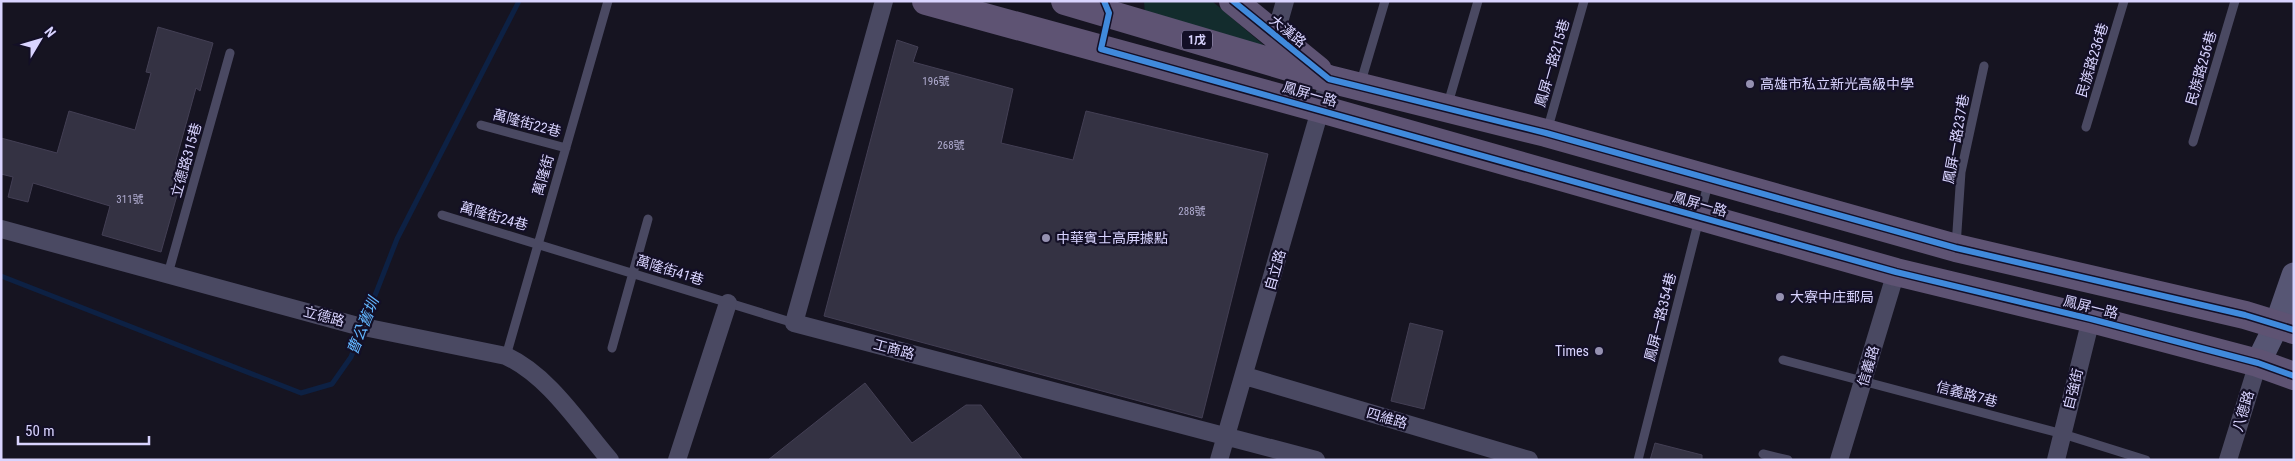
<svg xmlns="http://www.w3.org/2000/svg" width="2295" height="461" font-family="'Roboto Condensed','Noto Sans TC',sans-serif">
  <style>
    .green { fill: #132c2d }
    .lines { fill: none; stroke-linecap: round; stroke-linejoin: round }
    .stream { stroke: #0d2144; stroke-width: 5 }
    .building { fill: #343243; stroke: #433f54 }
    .lane { stroke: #4a4962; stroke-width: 9 }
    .street { stroke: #4a4962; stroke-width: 18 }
    .secondary { stroke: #575674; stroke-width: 25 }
    .primary { stroke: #5e5373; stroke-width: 28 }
    .cycleway-casing { stroke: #130f26; stroke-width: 9 }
    .cycleway { stroke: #408adc; stroke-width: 6 }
    .poi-dot { fill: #9591b1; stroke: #130f26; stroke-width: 2 }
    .labels { text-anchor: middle; stroke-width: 4.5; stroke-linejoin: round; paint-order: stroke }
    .number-label { font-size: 11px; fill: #b0acd0 }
    .shield { fill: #130f26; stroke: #9e99be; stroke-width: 1 }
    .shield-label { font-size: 12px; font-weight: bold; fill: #d9d4ff }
    .street-label { font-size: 14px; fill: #d9d4ff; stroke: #130f26 }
    .poi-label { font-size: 14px; fill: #d9d4ff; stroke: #130f26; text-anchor: start }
    .water-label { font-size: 15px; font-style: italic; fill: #62b6ff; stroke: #130f26 }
  </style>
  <rect width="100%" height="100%" fill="#161421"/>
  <path class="green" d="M1144 1H1212L1267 48 1145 15Z"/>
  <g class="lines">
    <path class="stream" d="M1 276 301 393 332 384 351 357 397 239 519 1"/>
  </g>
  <path class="building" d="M158 27 213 43 200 91 196 88 175 164 185 167 161 252 102 235 110 206 33 183 28 202 8 197 13 177 1 174V138L57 153 69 111 135 130 151 73 146 72Z
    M897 40 918 47 913 62 1013 89 1001 143 1073 160 1086 111 1268 154 1202 418 824 316Z
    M1410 323 1443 331 1424 409 1391 401Z
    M865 383 912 443 966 405H981L1023 460H768Z
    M1655 443 1702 455V460H1650Z"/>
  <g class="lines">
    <path class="lane" d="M1360 85 1385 1
      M1447 107 1478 1
      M481 125 566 148
      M2086 127 2124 1
      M1547 131 1584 1
      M2193 142 2235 1
      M442 215 794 323
      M1956 246 1961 172 1984 66
      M168 274 230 53
      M612 348 648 219
      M506 356 608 1
      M1783 360 2063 434 2146 460
      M1763 454 1788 460
      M1638 460 1709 180"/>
    <path class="street" d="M884 1 794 323 1316 460
      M1275 36 1285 1
      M1 229 354 325 506 356C549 376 579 424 610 460
      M1245 376 1529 460
      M677 460 728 303
      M1219 460 1329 79
      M1839 460 1896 272
      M2056 460 2091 319
      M2228 460 2258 363"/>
    <path class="secondary" d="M2258 363 2277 324 2294 275"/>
    <path class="primary" d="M926 1 1321 109 1896 272 2091 319 2258 363 2294 376
      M1065 1 1329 79 1546 133 1956 248 2245 315 2294 330
      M1233 1 1318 70"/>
    <defs>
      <path id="cycleway" d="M1104 1 1109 13 1101 49 1896 272 2091 319 2258 363 2294 376
        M1233 1 1329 79 1546 133 1956 248 2245 315 2294 330"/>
    </defs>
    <use href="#cycleway" class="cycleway-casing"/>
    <use href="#cycleway" class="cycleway"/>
  </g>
  <g class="poi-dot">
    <circle cx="1750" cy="84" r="5"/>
    <circle cx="1046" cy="238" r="5"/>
    <circle cx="1780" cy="297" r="5"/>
    <circle cx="1599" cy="351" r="5"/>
  </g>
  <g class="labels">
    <g class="number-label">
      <text x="936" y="85">196號</text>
      <text x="951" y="149">268號</text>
      <text x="130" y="203">311號</text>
      <text x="1192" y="215">288號</text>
    </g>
    <rect class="shield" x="1182" y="30.5" width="30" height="19" rx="4"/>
    <g class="shield-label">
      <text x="1197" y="44">1戊</text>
    </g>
    <g class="street-label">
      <text transform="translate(1288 31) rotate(39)" y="5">大漢路</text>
      <text transform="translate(2092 60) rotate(-73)" y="5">民族路236巷</text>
      <text transform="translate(1552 63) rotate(-74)" y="5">鳳屏一路215巷</text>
      <text transform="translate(2201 68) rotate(-74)" y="5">民族路256巷</text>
      <text transform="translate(1310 94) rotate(16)" y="5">鳳屏一路</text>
      <text transform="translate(527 123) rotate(15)" y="5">萬隆街22巷</text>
      <text transform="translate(1956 139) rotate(-80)" y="5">鳳屏一路237巷</text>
      <text transform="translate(186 160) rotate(-74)" y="5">立德路315巷</text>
      <text transform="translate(543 175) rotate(-74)" y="5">萬隆街</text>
      <text transform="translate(1700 204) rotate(16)" y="5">鳳屏一路</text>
      <text transform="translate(494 216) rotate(16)" y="5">萬隆街24巷</text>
      <text transform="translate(670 270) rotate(17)" y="5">萬隆街41巷</text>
      <text transform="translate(1275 270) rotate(-74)" y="5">自立路</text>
      <text transform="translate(2091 307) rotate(14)" y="5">鳳屏一路</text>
      <text transform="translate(324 316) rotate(15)" y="5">立德路</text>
      <text transform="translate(1660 317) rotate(-76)" y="5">鳳屏一路354巷</text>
      <text transform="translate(894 349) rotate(15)" y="5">工商路</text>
      <text transform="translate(1868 366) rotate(-73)" y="5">信義路</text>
      <text transform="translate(2073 389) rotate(-76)" y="5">自強街</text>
      <text transform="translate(1967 394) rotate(15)" y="5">信義路7巷</text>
      <text transform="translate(2243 411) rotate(-73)" y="5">八德路</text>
      <text transform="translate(1387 418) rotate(16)" y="5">四維路</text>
    </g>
    <g class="poi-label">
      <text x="1760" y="89">高雄市私立新光高級中學</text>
      <text x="1056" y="243">中華賓士高屏據點</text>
      <text x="1790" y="302">大寮中庄郵局</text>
      <text x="1589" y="356" text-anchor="end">Times</text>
    </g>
    <g class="water-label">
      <text transform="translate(363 326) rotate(-68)" y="5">曹公舊圳</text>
    </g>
  </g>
  <rect width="2295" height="461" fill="none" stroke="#d9d4ff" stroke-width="5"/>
  <g transform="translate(40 40) rotate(52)" stroke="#130f26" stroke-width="4" paint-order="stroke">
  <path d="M0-4L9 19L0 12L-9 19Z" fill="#d9d4ff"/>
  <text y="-8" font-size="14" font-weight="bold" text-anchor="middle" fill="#d9d4ff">N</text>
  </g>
  <path d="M18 436v8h131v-8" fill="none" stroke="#d9d4ff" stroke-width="2.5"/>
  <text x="25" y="436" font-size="15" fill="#d9d4ff" stroke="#130f26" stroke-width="4" paint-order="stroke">50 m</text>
</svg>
